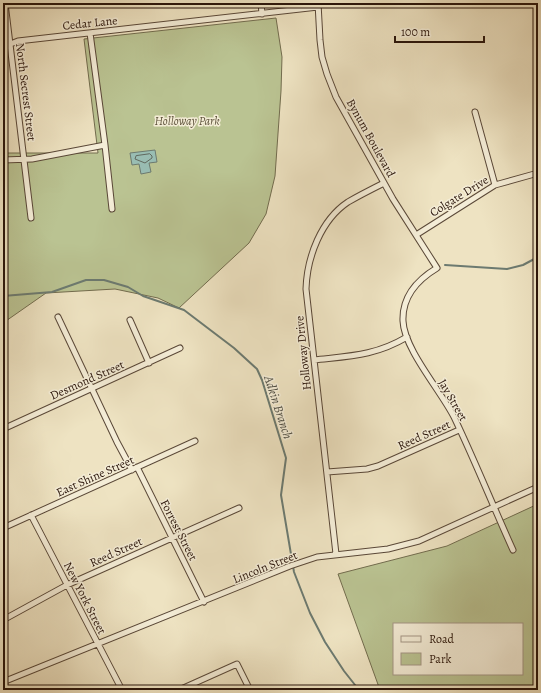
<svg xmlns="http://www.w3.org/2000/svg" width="541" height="693" font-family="Alegreya,serif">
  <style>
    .green { fill: #bac392; stroke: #726c4e; fill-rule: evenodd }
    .water { fill: #99beb4; stroke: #6c7a70 }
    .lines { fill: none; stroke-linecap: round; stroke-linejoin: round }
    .shore { stroke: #61695f; stroke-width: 1 }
    .stream { stroke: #6c7a70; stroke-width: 2 }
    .street-casing { stroke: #5a4838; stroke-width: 7 }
    .street { stroke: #f4edd7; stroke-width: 5 }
    .labels { text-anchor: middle; stroke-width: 3; stroke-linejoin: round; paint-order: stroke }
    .street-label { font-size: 12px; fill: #29140a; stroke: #f4edd7 }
    .park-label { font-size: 12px; font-style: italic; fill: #5c513a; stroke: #f4edd7 }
    .water-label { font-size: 13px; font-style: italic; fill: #505046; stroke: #f4edd7 }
  </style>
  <rect width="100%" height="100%" fill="#eee3c2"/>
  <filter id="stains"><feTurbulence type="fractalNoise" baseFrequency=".005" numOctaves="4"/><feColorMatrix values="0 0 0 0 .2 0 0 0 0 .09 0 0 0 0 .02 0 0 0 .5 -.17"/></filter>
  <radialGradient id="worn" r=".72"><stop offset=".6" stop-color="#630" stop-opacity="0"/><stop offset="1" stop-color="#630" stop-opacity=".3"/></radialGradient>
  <path class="green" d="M276 18 282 57 281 91 275 176 266 214 249 243 179 308 158 298 115 289 46 293 3 323V153H98L84 39Z
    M538 504V690H380L338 574 447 546ZM394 624H522V674H394Z"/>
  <path class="water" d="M155 150 157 162 149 163 151 172 141 174 139 164 132 165 130 153Z"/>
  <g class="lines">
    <path class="shore" d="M150 154 152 156V158L145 163 135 159 136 156Z"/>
    <path class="stream" d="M445 265 507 269 523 265 538 257
      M3 296 52 292 86 280H104L128 287 143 296 184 310 234 348 257 369 262 380 286 458 281 495 294 572 310 613 325 642 344 671 359 690"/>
    <defs>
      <path id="street" d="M5 3 31 218
        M261 3 262 14
        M318 3 320 40 322 57 327 74 336 97 393 199 437 268C417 280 402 297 403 321 404 349 441 391 454 417 475 461 493 506 513 550
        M90 33 105 145 112 209
        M3 47 18 41 318 7
        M475 112 495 185
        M3 160 32 159 105 145
        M416 235 495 185 538 173
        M58 317 117 442 132 470
        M130 320 149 363
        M314 360C349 356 375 356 407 337
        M3 429 180 348
        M137 467 204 602
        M327 472 367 469 378 466 459 430
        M31 515 122 690
        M3 528 195 441
        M336 554 306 289C307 257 321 220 348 202 360 195 372 189 384 183
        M3 620 67 585 239 508
        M3 682 290 566 317 557 388 549 419 541 538 487
        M179 690 237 664 250 690"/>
    </defs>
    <use href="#street" class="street-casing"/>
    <use href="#street" class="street"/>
  </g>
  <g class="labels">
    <g class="street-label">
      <text transform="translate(90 23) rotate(-6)" y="4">Cedar Lane</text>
      <text transform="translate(26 92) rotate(83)" y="4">North Secrest Street</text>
      <text transform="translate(371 138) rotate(61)" y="4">Bynum Boulevard</text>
      <text transform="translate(459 196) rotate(-32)" y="4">Colgate Drive</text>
      <text transform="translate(303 353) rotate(-96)" y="4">Holloway Drive</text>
      <text transform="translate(87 380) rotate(-24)" y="4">Desmond Street</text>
      <text transform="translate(453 400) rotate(60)" y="4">Jay Street</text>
      <text transform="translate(424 435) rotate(-24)" y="4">Reed Street</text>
      <text transform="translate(95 476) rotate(-24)" y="4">East Shine Street</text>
      <text transform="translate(179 530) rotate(63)" y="4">Forrest Street</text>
      <text transform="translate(116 552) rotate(-24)" y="4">Reed Street</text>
      <text transform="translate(265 567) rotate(-22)" y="4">Lincoln Street</text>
      <text transform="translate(85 598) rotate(63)" y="4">New York Street</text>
    </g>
    <g class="park-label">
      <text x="187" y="125">Holloway Park</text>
    </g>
    <g class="water-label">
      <text transform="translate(279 407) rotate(72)" y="5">Adkin Branch</text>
    </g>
  </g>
  <rect width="541" height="693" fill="none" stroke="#eee3c2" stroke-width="16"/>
  <rect x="4" y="4" width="533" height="685" fill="none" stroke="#29140a" stroke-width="2"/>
  <rect x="8" y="8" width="525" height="677" fill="none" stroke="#29140a"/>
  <rect x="393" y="623" width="130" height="52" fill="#f4edd7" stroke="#a39685"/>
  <rect x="401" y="636" width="20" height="6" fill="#f4edd7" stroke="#a39685"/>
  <text x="429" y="643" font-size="12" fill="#29140a">Road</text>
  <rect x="401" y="653" width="20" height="12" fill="#bac392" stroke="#a39685"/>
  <text x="429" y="663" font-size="12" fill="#29140a">Park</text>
  <path d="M395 36v6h89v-6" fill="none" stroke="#29140a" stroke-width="2"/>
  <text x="401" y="36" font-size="12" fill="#29140a" stroke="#f4edd7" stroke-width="3" paint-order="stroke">100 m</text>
  <rect width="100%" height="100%" filter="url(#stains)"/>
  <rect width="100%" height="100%" fill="url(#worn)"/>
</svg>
